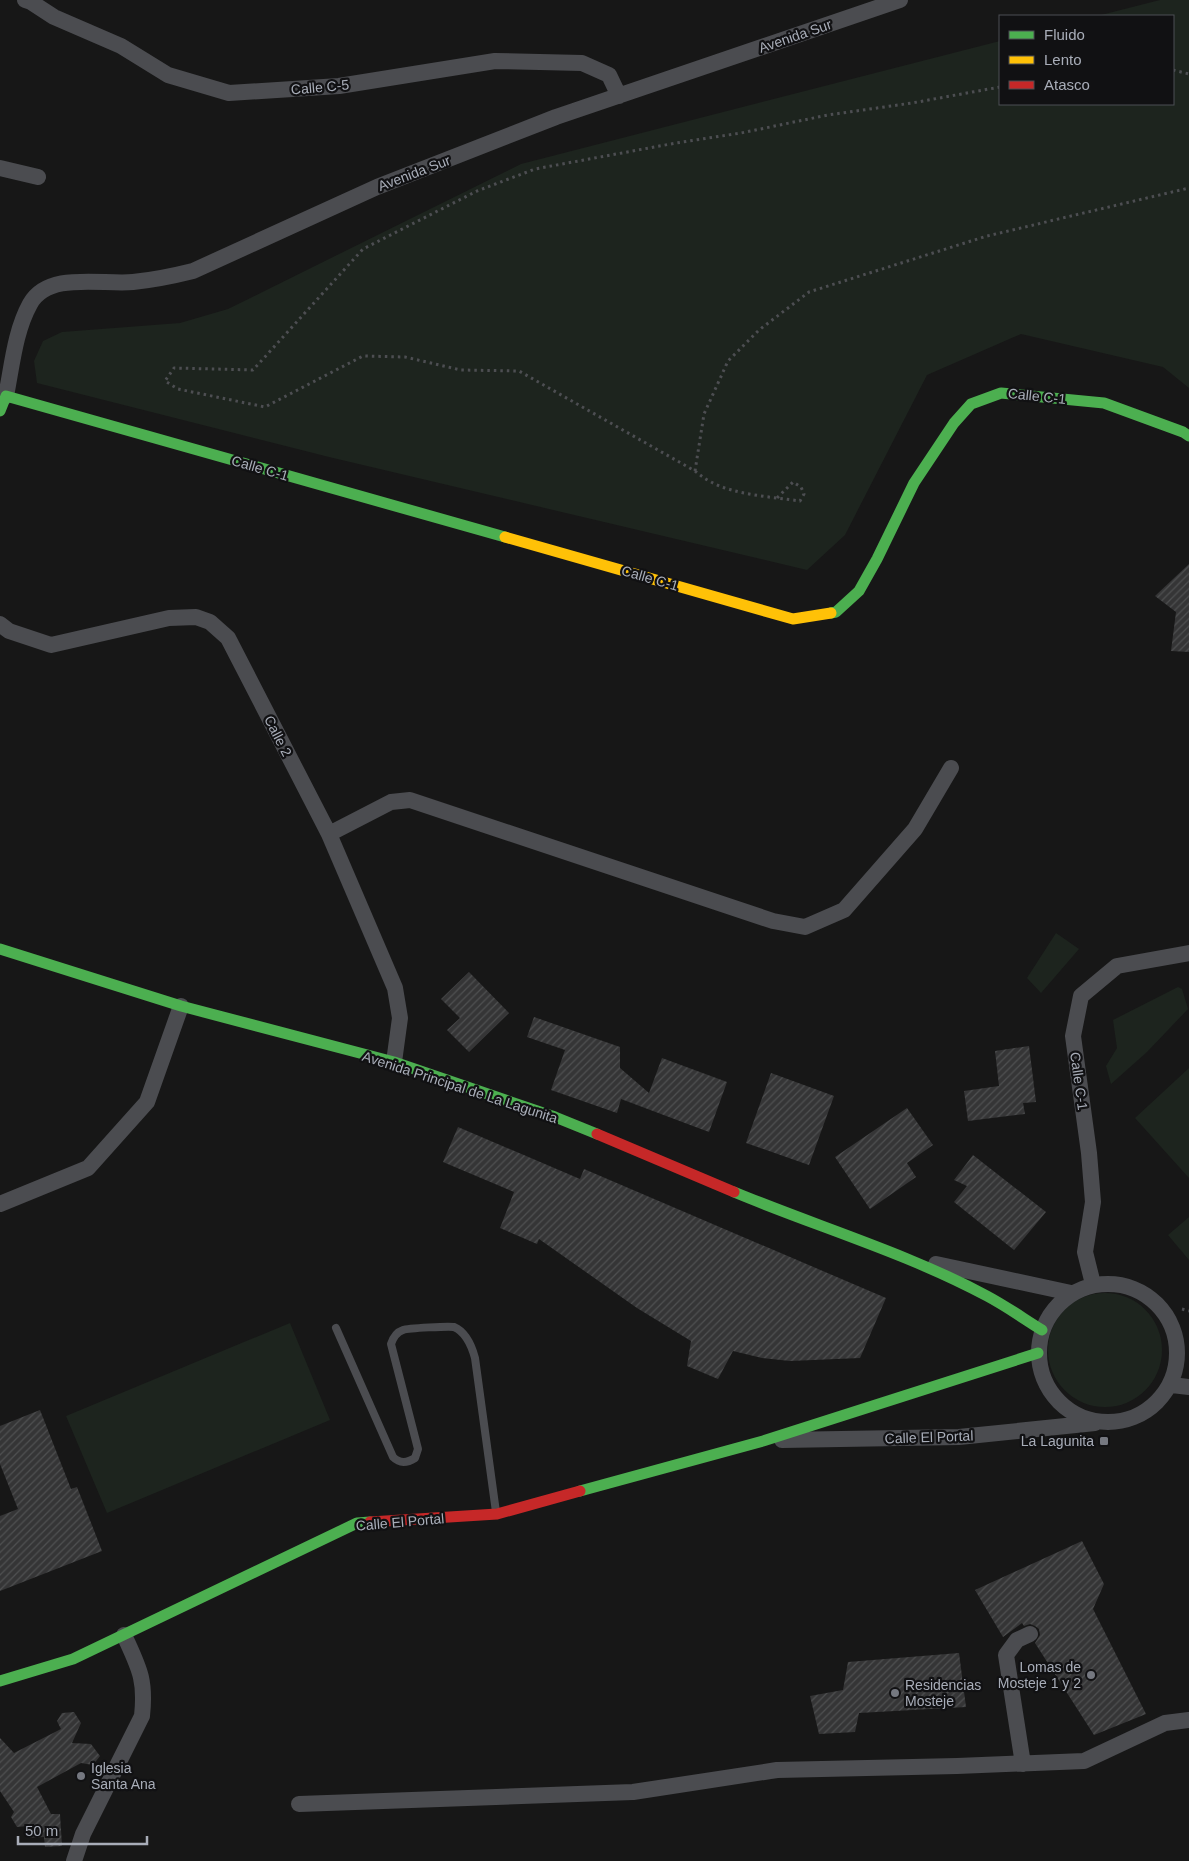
<svg xmlns="http://www.w3.org/2000/svg" width="1189" height="1861" font-family="Arial,sans-serif">
  <style>
    .green { fill: #1d241e }
    .building { fill: url(#building-hatch) }
    .lines { fill: none; stroke-linecap: round; stroke-linejoin: round }
    .path { stroke: #4d4e52; stroke-width: 3; stroke-dasharray: 2.5 4; stroke-linecap: butt }
    .lane { stroke: #4b4c50; stroke-width: 8 }
    .street { stroke: #4b4c50; stroke-width: 16 }
    .fast { stroke: #4caf50; stroke-width: 11 }
    .slow { stroke: #ffc107; stroke-width: 11 }
    .jam { stroke: #c62828; stroke-width: 11 }
    .poi-dot { fill: #757880; stroke: #111113; stroke-width: 2 }
    .labels { text-anchor: middle; stroke-width: 4.5; stroke-linejoin: round; paint-order: stroke }
    .street-label { font-size: 14px; fill: #a8adb8; stroke: #111113 }
    .poi-label { font-size: 14px; fill: #a8adb8; stroke: #111113; text-anchor: end }
  </style>
  <defs>
    <pattern id="building-hatch" width="6" height="6" patternUnits="userSpaceOnUse" patternTransform="scale(1.25)"><rect width="6" height="6" fill="#353536"/><path d="M-1 1l2-2M0 6l6-6M5 7l2-2" fill="none" stroke="#4f5051"/></pattern>
  </defs>
  <rect width="100%" height="100%" fill="#171717"/>
  <path class="green" d="M1160 0H1189V388L1163 367 1021 334 927 375 845 535 807 570 329 457 37 383 34 361 43 341 62 332 180 323 228 309 521 164 1000 41V104H1173V16H1097Z
    M1056 933 1079 949 1041 993 1027 978Z
    M1178 987 1182 989 1188 1009 1147 1052 1111 1084 1106 1066 1117 1048 1113 1020Z
    M1189 1068V1178L1135 1118Z
    M1189 1217V1260L1168 1235Z
    M1048 1350a57 57 0 1 1 114 0a57 57 0 1 1-114 0Z
    M290 1323 330 1420 107 1513 66 1416Z"/>
  <path class="building" d="M1189 564V652L1171 651 1176 612 1155 596Z
    M469 972 509 1013 469 1052 447 1030 460 1018 441 999Z
    M534 1017 620 1047V1068L649 1093 662 1058 727 1082 709 1132 621 1099 617 1113 551 1090 565 1050 527 1037Z
    M1029 1046 1036 1102 1023 1103 1025 1114 968 1121 964 1091 999 1086 995 1051Z
    M771 1073 834 1096 809 1165 746 1143Z
    M907 1108 933 1145 907 1163 916 1177 870 1209 835 1157Z
    M458 1127 580 1179 584 1169 886 1298 860 1358 790 1361 762 1358 733 1351 718 1379 687 1366 691 1341 637 1308 539 1239 537 1244 500 1228 514 1192 443 1162Z
    M973 1155 1046 1212 1014 1250 954 1202 967 1186 954 1180Z
    M40 1410 71 1489 77 1487 102 1551 0 1591V1516L18 1509 0 1464V1426Z
    M1082 1541 1104 1584 1093 1609 1146 1714 1094 1735 1035 1643 1040 1635 1039 1629 1035 1626 1030 1624 1024 1626 1022 1623 1003 1637 975 1590Z
    M959 1653 966 1707 859 1713 855 1732 819 1734 810 1696 843 1690 848 1662Z
    M74 1712 81 1723 72 1743 91 1744 100 1756 93 1765 81 1763 37 1787 51 1814H60L62 1846 45 1847 44 1837 28 1838 27 1826 17 1827 11 1817 14 1812 0 1791V1738L14 1753 61 1729 57 1721 62 1713Z"/>
  <g class="lines">
    <path class="path" d="M1173 70 1189 74
      M1000 87 912 103 828 115 741 133 676 143 535 169 477 191 363 249 253 370 174 368 165 381 178 389 265 407 363 356 405 357 461 370 519 371 695 471 704 414 728 361 759 330 809 292 987 236 1189 188
      M695 471C700 475 705 479 711 482 735 495 773 497 800 501L804 494 801 487 793 482 777 498
      M1182 1309 1189 1311"/>
    <path class="lane" d="M336 1328 393 1457C400 1464 407 1463 415 1458L418 1449 391 1344C393 1338 397 1332 403 1330 408 1328 450 1326 454 1327 466 1332 472 1347 475 1358L496 1512"/>
    <path class="street" d="M25 0 31 2 54 17 121 46 168 75 229 93 339 86 495 61 582 63 609 75 619 96
      M0 168 38 177
      M0 394 6 396C12 366 15 331 30 304 48 271 102 285 133 282 153 280 173 276 193 271L377 187 556 117 900 0
      M0 624 9 631 51 645 169 618 196 617 210 622 228 638 329 834 395 988 400 1018 394 1062
      M329 834 391 802 410 800 773 921 805 927 844 910 915 829 951 768
      M0 1204 88 1168 147 1102 181 1006
      M936 1264 1071 1293
      M1039 1353a69 69 0 1 1 138 0a69 69 0 1 1-138 0Z
      M1093 1284 1085 1252 1093 1202 1089 1153 1073 1036 1081 996 1117 966 1189 953
      M1172 1385 1189 1387
      M782 1440 959 1437 1095 1423
      M1023 1764 1006 1655 1017 1640 1030 1634
      M299 1804 633 1792 777 1770 957 1766 1084 1761 1165 1723 1189 1720
      M74 1861 83 1834 142 1716C146 1679 139 1668 124 1635"/>
    <path class="fast" d="M0 411 6 396 505 537
      M831 613 836 612 859 591 877 559 914 483 954 423 971 404 1001 393 1104 403 1183 432 1189 436
      M0 949 181 1006 394 1062 555 1117 597 1134
      M734 1192C818 1227 907 1253 987 1296 1006 1306 1024 1319 1042 1330
      M580 1491 763 1441 1038 1353
      M0 1681 73 1659 357 1523 370 1522"/>
    <path class="slow" d="M505 537 793 619 831 613"/>
    <path class="jam" d="M597 1134 734 1192
      M370 1522 497 1514 580 1491"/>
  </g>
  <g class="poi-dot">
    <rect x="1099" y="1436" width="10" height="10" rx="2.5"/>
    <circle cx="1091" cy="1675" r="5"/>
    <circle cx="895" cy="1693" r="5"/>
    <circle cx="81" cy="1776" r="5"/>
  </g>
  <g class="labels">
    <g class="street-label">
      <text transform="translate(795 36) rotate(-19)" y="5">Avenida Sur</text>
      <text transform="translate(320 87) rotate(-5)" y="5">Calle C-5</text>
      <text transform="translate(414 173) rotate(-21)" y="5">Avenida Sur</text>
      <text transform="translate(1037 396) rotate(6)" y="5">Calle C-1</text>
      <text transform="translate(260 468) rotate(16)" y="5">Calle C-1</text>
      <text transform="translate(650 578) rotate(16)" y="5">Calle C-1</text>
      <text transform="translate(278 736) rotate(63)" y="5">Calle 2</text>
      <text transform="translate(1079 1081) rotate(82)" y="5">Calle C-1</text>
      <text transform="translate(460 1087) rotate(18)" y="5">Avenida Principal de La Lagunita</text>
      <text transform="translate(929 1437) rotate(-2)" y="5">Calle El Portal</text>
      <text transform="translate(400 1522) rotate(-5)" y="5">Calle El Portal</text>
    </g>
    <g class="poi-label">
      <text x="1094" y="1446">La Lagunita</text>
      <text x="1081" y="1672">Lomas de<tspan x="1081" dy="16">Mosteje 1 y 2</tspan></text>
      <text x="905" y="1690" text-anchor="start">Residencias<tspan x="905" dy="16">Mosteje</tspan></text>
      <text x="91" y="1773" text-anchor="start">Iglesia<tspan x="91" dy="16">Santa Ana</tspan></text>
    </g>
  </g>
  <rect x="999" y="15" width="175" height="90" fill="#111113" stroke="#4d4f55"/>
  <rect x="1009" y="31" width="25" height="8" fill="#4caf50" stroke="#4d4f55"/>
  <text x="1044" y="40" font-size="15" fill="#a8adb8">Fluido</text>
  <rect x="1009" y="56" width="25" height="8" fill="#ffc107" stroke="#4d4f55"/>
  <text x="1044" y="65" font-size="15" fill="#a8adb8">Lento</text>
  <rect x="1009" y="81" width="25" height="8" fill="#c62828" stroke="#4d4f55"/>
  <text x="1044" y="90" font-size="15" fill="#a8adb8">Atasco</text>
  <path d="M18 1836v8h129v-8" fill="none" stroke="#a8adb8" stroke-width="2.5"/>
  <text x="25" y="1836" font-size="15" fill="#a8adb8" stroke="#111113" stroke-width="4" paint-order="stroke">50 m</text>
</svg>
